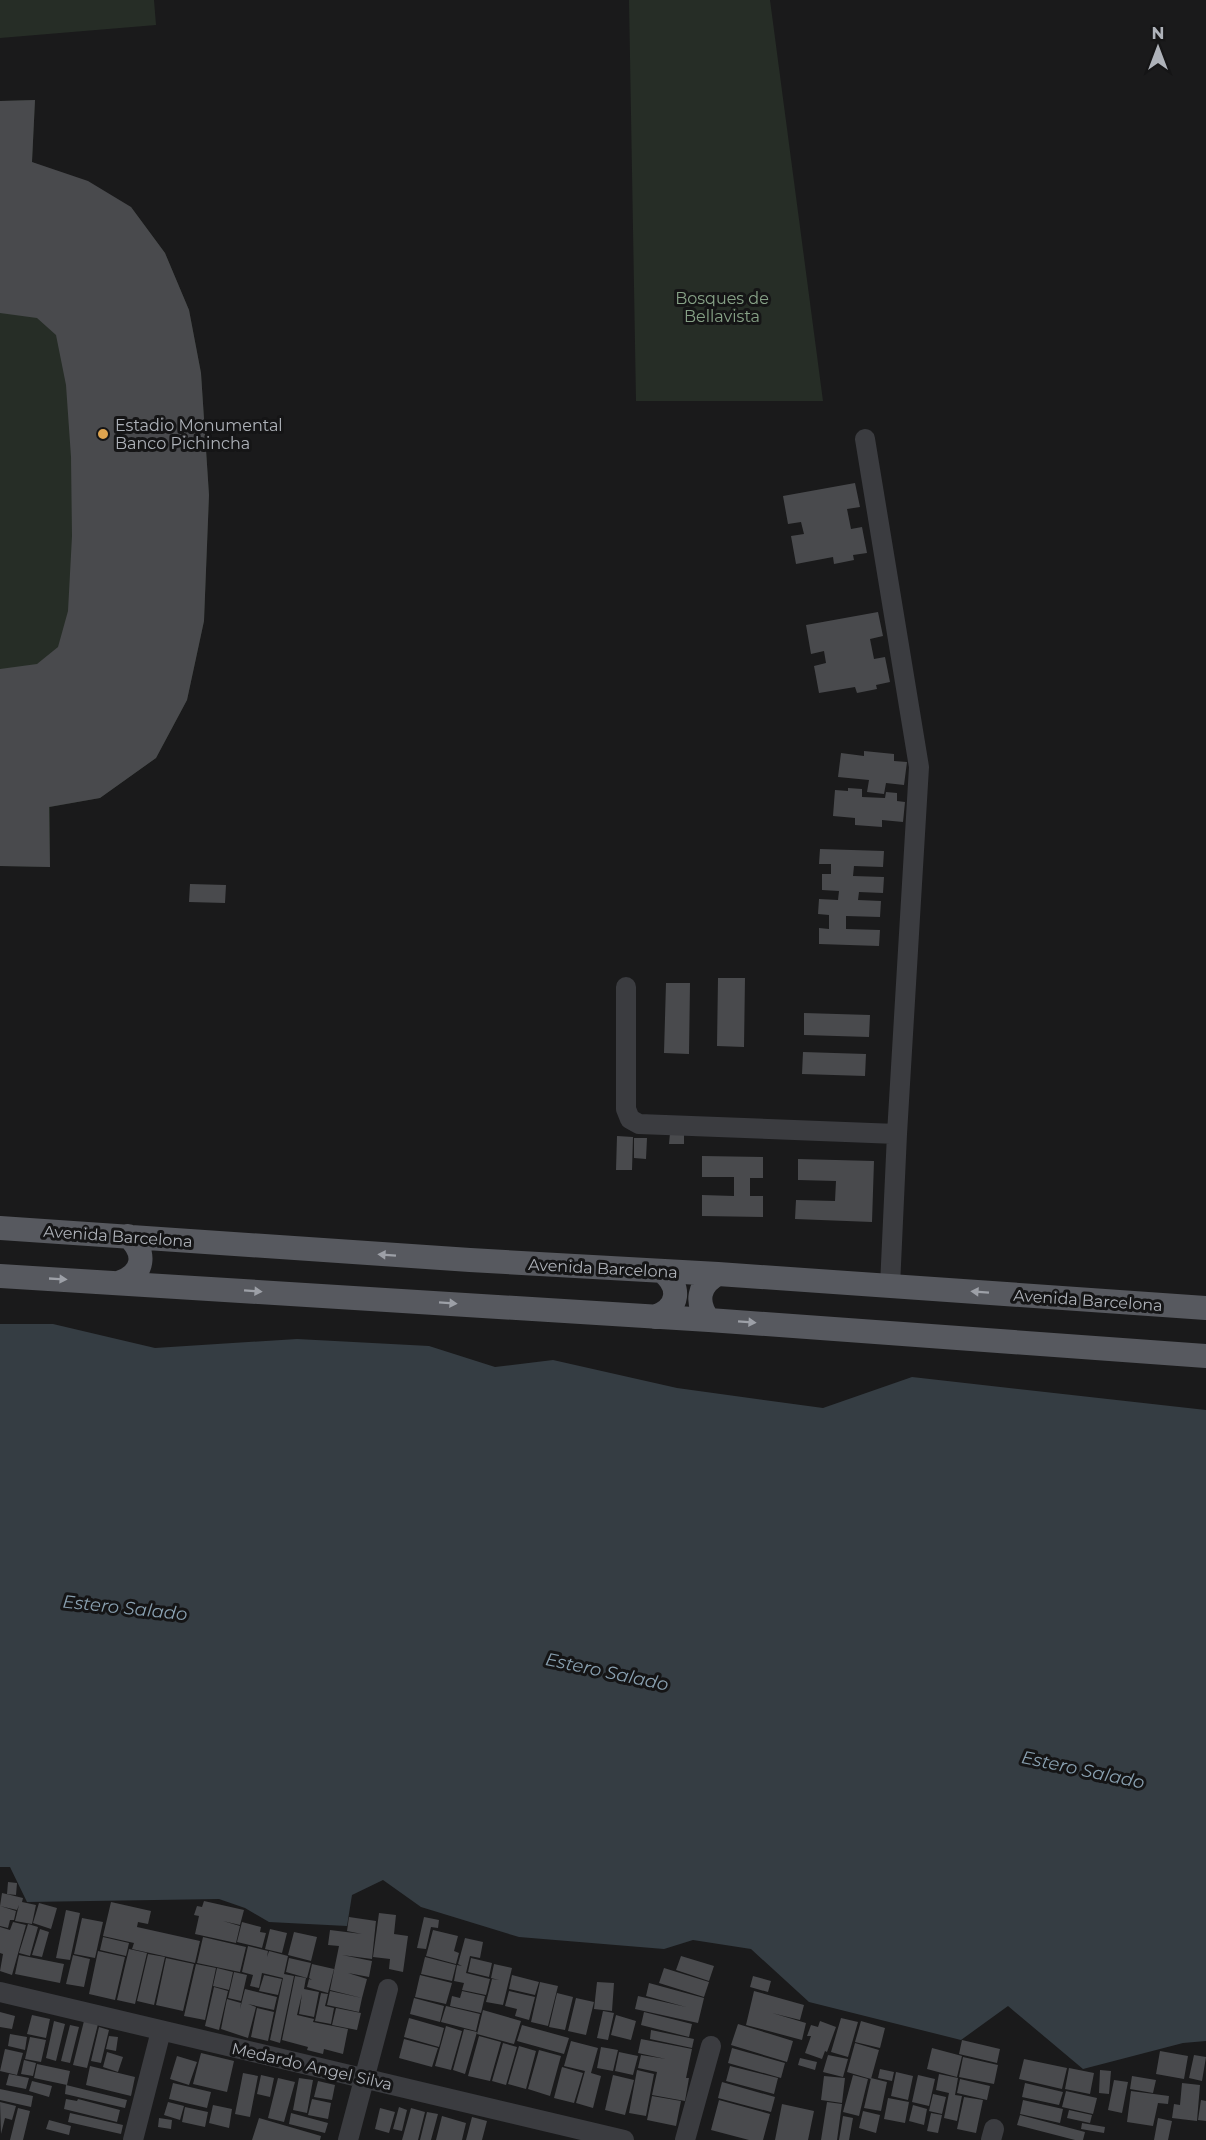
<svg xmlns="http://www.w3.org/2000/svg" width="1206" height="2140" font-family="Montserrat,sans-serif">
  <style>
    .green { fill: #262d26 }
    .water { fill: #353d43 }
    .building { fill: #494a4d }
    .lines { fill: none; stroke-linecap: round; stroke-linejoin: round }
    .minor { stroke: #3b3c40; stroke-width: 20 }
    .major { stroke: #57595f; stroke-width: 24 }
    .oneway { fill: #9da0a7 }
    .poi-dot { fill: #dea44f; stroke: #151516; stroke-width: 2 }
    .labels { text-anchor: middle; stroke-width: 6; stroke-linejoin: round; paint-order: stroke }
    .park-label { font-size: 16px; fill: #87a287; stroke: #151516 }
    .poi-label { font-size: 16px; fill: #aeb2b9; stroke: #151516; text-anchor: start }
    .street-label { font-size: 16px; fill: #aeb2b9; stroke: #151516 }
    .water-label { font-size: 18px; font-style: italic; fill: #89a0b0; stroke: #151516 }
  </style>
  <rect width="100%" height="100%" fill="#1a1a1b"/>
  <path class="green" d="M0 0H154L156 25 0 38Z
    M629 0H770L823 401H636Z
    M35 100 32 162 131 207 165 253 189 310 201 373 209 495 204 621 187 700 156 758 100 798 50 807V867L0 866V101Z"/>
  <path class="water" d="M0 1324H53L155 1348 297 1339 429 1346 495 1367 553 1360 677 1388 823 1408 912 1377 1206 1410V2041L1183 2043 1083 2069 1008 2006 961 2040 809 2002 751 1949 693 1940 664 1949 519 1937 421 1907 383 1880 352 1895 347 1926 269 1922 245 1908 219 1899 27 1902 10 1867H0Z"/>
  <path class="building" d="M35 100 32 162 88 181 131 207 165 253 189 310 201 373 209 495 204 621 187 700 156 758 100 798 49 807 50 867 0 866V669L37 664 58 647 68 611 72 536 71 457 66 385 56 335 37 318 0 313V101Z
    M855 483 860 507 847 509 851 529 862 527 867 553 853 555 854 560 834 564 833 557 796 564 791 536 804 534 801 522 788 524 783 496Z
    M878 612 883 636 870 639 874 659 885 657 890 682 876 685 877 689 857 693 855 687 819 693 814 666 826 663 824 651 811 654 806 625Z
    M864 751 894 754V761L907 762 904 785 886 783 884 794 867 792 869 780 838 777 841 753 864 756Z
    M848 788 862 789V797L885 798 886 792 897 793V801L905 802 903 822 882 820V827L855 825V818L833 816 835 790 848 791Z
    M820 849 884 851 883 867 854 866 853 876 884 877 883 893 859 892 858 900 881 901 880 917 846 916V929L880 930 879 946 819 944V928L829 929V915L818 914 819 899 838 900 839 891 822 890V874H831V864H819Z
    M190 884 226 885 225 903 189 902Z
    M718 978H745L744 1047 717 1046Z
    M666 983H690L689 1054 664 1053Z
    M804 1013 870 1015 869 1037 804 1035Z
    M803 1052 866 1054 865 1076 802 1074Z
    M670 1133H684V1144H669Z
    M617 1136 633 1137 632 1170H616Z
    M634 1138H647L646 1159 634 1158Z
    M702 1156 763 1157V1178H750V1196H763V1217L702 1216V1195L734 1196V1177H702Z
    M798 1159 874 1161 872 1222 795 1219 796 1200 835 1201 836 1181 798 1180Z
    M8 1882 17 1883 16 1895 7 1894Z
    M2 1893 23 1898 22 1902 36 1905 32 1924 15 1921 19 1905 17 1910 0 1906Z
    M204 1901 244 1910 240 1925 223 1921 240 1926 236 1943 195 1934 199 1916 194 1915 197 1906 202 1907Z
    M111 1902 151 1911 148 1924 138 1922 137 1927 200 1941 195 1963 132 1949 134 1943 103 1936Z
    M39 1903 57 1908 51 1929 33 1923Z
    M0 1906 16 1911 14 1920H10L8 1928 0 1926Z
    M66 1910 80 1913 70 1960 56 1958Z
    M379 1913 396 1915 394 1934 408 1936 403 1972 389 1969 390 1959 373 1957Z
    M349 1917 376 1921 372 1959 342 1955 372 1961 369 1977 348 1973 367 1979 362 1998 330 1990 339 1946 328 1945 330 1930 362 1934 347 1931Z
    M424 1917 439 1920 438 1928 431 1927 426 1949 417 1948Z
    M82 1918 103 1922 95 1958 74 1954Z
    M13 1922 26 1925 12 1975 0 1971 3 1954 0 1953V1927L10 1930Z
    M242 1922 261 1927 260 1932 266 1933 262 1948 237 1942Z
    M28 1924 38 1927 30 1956 19 1953Z
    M40 1929 49 1932 42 1957 32 1955Z
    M270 1929 287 1933 282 1953 265 1949Z
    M433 1930 458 1936 454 1951 459 1953 456 1964 426 1956Z
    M294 1932 317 1937 311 1961 288 1955Z
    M103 1937 129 1943 126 1956 100 1950Z
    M203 1937 246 1947 240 1972 197 1963Z
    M465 1938 483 1942 480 1958 470 1956 466 1973 490 1979 486 1995 462 1990 464 1983 454 1981 457 1965 462 1966 458 1964Z
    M248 1946 268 1951 267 1957 269 1951 288 1956 284 1974 294 1976 280 2043 270 2040 283 1978 262 1973 259 1988 250 1986 253 1975 242 1972Z
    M129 1949 147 1953 135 2004 117 2000Z
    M98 1951 125 1957 115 2000 89 1994Z
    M148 1954 165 1957 154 2005 137 2001Z
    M19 1955 64 1964 60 1983 15 1974Z
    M73 1955 90 1959 84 1987 66 1984Z
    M681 1956 714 1966 709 1981 676 1970Z
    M425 1957 456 1965 452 1981 421 1974Z
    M166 1958 194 1964 183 2011 156 2005Z
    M289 1958 311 1963 307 1978 286 1972Z
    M471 1958 492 1963 489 1977 468 1972Z
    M196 1964 216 1968 205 2020 184 2016Z
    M312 1964 334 1969 328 1993 307 1987 309 1979 312 1980 309 1978Z
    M494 1964 512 1968 503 2005 486 2002 492 1979 499 1980 491 1978Z
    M217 1968 233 1972 229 1990 213 1986Z
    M664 1968 709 1982 704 1997 659 1983Z
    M234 1972 247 1975 241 2001 228 1998Z
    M264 1975 282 1979 278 1995 259 1991Z
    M420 1975 452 1983 446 2004 415 1997Z
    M512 1975 539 1982 535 1995 509 1989Z
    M295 1976 306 1978 304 1989 319 1992 314 2017 299 2014 302 1994 297 2015 314 2019 313 2022 348 2029 343 2054 324 2049 323 2054 307 2050 308 2047 282 2040Z
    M753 1976 771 1981 768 1992 750 1987Z
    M540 1982 558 1986 548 2026 531 2022Z
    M597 1982 614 1983 612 2011 594 2009Z
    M649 1983 704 1998 698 2023 635 2009 638 1996 686 2007 646 1996Z
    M214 1987 228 1991 219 2030 205 2026Z
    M245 1989 277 1997 274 2010 248 2004 256 2007 248 2038 221 2029 227 1999 241 2003 240 2009Z
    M330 1991 362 1998 359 2012 327 2005Z
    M462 1991 485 1996 481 2013 450 2006 452 1996 460 1998Z
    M509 1991 535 1997 529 2020 515 2016 517 2009 505 2006Z
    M754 1991 804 2005 800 2020 772 2013 806 2023 802 2040 746 2025Z
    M321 1993 328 1994 325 2006 334 2008 331 2024 315 2021Z
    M557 1993 573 1997 565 2030 549 2027Z
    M414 1998 444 2006 440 2022 410 2014Z
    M576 1998 594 2002 586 2035 568 2031Z
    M446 2006 480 2014 476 2031 441 2022Z
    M257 2008 274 2012 268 2041 251 2037Z
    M336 2008 361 2013 357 2030 332 2025Z
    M483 2010 521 2021 514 2044 477 2034Z
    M603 2011 614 2013 608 2040 597 2038Z
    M0 2012 15 2016 12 2029 0 2027Z
    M644 2012 692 2024 689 2037 641 2025Z
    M32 2015 50 2019 46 2038 27 2034Z
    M616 2015 636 2021 631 2040 611 2035Z
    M409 2018 444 2028 439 2047 404 2037Z
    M841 2018 858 2022 848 2057 831 2052Z
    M54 2021 65 2024 56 2061 46 2058Z
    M84 2021 98 2024 87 2068 73 2065Z
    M820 2021 836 2027 827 2052 825 2051 822 2059 805 2053 811 2036H807L811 2025 818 2027Z
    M861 2021 885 2028 880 2048 855 2042Z
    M738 2024 793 2041 787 2062 731 2045Z
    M70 2025 79 2027 70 2063 61 2061Z
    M522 2025 569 2038 564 2054 517 2041Z
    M446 2026 462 2031 451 2070 435 2066Z
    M99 2027 109 2030 101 2063 91 2061Z
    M464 2029 477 2032 465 2074 453 2070Z
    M651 2030 694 2039 692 2048 650 2039Z
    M10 2034 27 2037 25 2050 8 2046Z
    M109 2036 118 2037 116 2051 106 2049Z
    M479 2036 501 2042 490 2081 468 2076Z
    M30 2037 46 2040 41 2062 25 2059Z
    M404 2039 438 2048 432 2067 399 2058Z
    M641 2039 692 2049 686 2078H689L685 2101 652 2095 657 2072 638 2068 641 2055 666 2059 638 2053Z
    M962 2040 1000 2049 997 2063 959 2054Z
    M571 2041 598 2048 591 2073 601 2076 593 2108 576 2103 585 2071 564 2066Z
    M503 2043 517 2047 506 2085 492 2081Z
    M855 2043 879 2050 871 2079 847 2072Z
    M519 2046 536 2051 526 2089 508 2084Z
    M601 2047 618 2050 613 2071 597 2068Z
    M732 2048 785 2063 781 2078 728 2063Z
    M932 2048 962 2056 957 2077 927 2069Z
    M5 2049 23 2053 17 2075 0 2071Z
    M539 2050 561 2056 550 2096 528 2089Z
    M1160 2051 1188 2056 1184 2079 1156 2074Z
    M107 2052 123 2057 118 2072 103 2067Z
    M619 2052 638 2056 633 2075 615 2071Z
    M201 2053 234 2061 227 2092 193 2084Z
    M828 2055 848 2059 843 2077 823 2072Z
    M1194 2055 1206 2057 1202 2081 1189 2078Z
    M177 2056 197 2062 189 2085 170 2079Z
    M963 2057 998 2065 994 2084 959 2077Z
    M800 2058 817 2062 815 2070 798 2065Z
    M1024 2059 1067 2068 1062 2089 1019 2079Z
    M24 2060 36 2063 33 2076 21 2074Z
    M37 2064 70 2071 67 2085 34 2078Z
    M90 2066 135 2077 131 2096 86 2085Z
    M730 2066 778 2078 774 2094 726 2081Z
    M562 2067 583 2073 574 2103 554 2098Z
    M1069 2068 1094 2073 1090 2094 1065 2089Z
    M880 2069 894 2072 892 2081 878 2078Z
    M637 2070 654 2074 646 2116 629 2113Z
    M1100 2070 1111 2071 1109 2094 1099 2093Z
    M896 2072 913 2076 908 2100 891 2096Z
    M243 2073 258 2076 250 2117 235 2114Z
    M9 2074 29 2078 26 2089 6 2085Z
    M939 2074 958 2078 955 2095 962 2096 957 2121 944 2118 949 2093 936 2090Z
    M261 2075 274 2078 270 2097 257 2094Z
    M613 2075 634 2080 625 2115 605 2110Z
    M853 2075 868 2079 859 2116 843 2112Z
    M918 2075 935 2079 929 2106 912 2102Z
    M824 2076 845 2078 842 2103 821 2100Z
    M1132 2076 1156 2080 1153 2093 1130 2089Z
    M278 2078 295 2082 284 2122 268 2118Z
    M299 2078 313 2080 307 2113 293 2110Z
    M871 2078 887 2082 881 2111 864 2108Z
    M960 2079 990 2086 987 2100 957 2093Z
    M1114 2080 1128 2082 1122 2113 1108 2110Z
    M32 2081 52 2086 49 2097 29 2091Z
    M318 2081 335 2085 332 2100 314 2097Z
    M722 2082 775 2097 771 2112 718 2098Z
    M173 2083 211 2092 207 2108 169 2099Z
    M1025 2083 1063 2092 1059 2105 1022 2097Z
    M1182 2083 1200 2085 1197 2121 1172 2118 1174 2104 1180 2105Z
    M66 2085 127 2100 125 2108 65 2094Z
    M0 2089 33 2096 31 2107 0 2100Z
    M1066 2091 1097 2098 1093 2114 1062 2107Z
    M1131 2091 1169 2096 1168 2104 1158 2103 1153 2126 1127 2122Z
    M933 2094 946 2097 942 2114 929 2111Z
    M652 2096 681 2101 676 2126 647 2120Z
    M964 2097 983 2100 976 2133 957 2129Z
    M888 2098 909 2102 905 2123 884 2119Z
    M66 2099 77 2101 78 2099 120 2110 117 2122 64 2109Z
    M312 2099 331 2103 328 2119 308 2115Z
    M719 2100 770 2114 763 2140H749L711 2130Z
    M1023 2100 1063 2109 1060 2123 1020 2114Z
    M1201 2100 1206 2101V2121L1198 2120Z
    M0 2102 16 2106 12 2120 5 2118 1 2134Z
    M168 2102 184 2106 180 2120 164 2115Z
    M827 2102 842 2104 837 2140H821Z
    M782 2104 814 2111 808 2140H775Z
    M213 2105 232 2109 229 2128 209 2123Z
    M913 2105 927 2109 924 2125 909 2121Z
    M185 2107 208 2112 205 2127 182 2122Z
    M399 2107 407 2110 402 2131 393 2129Z
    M18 2108 30 2111 23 2140H10Z
    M380 2108 395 2112 389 2133 375 2129Z
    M411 2108 425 2112 418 2140H402Z
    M1069 2110 1092 2115 1090 2123 1067 2118Z
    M863 2111 880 2115 876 2133 859 2128Z
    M427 2112 438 2114 431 2140H420Z
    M70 2113 123 2125 121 2134 68 2122Z
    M291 2113 328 2123 325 2133 289 2124Z
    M931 2113 942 2115 938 2133 927 2131Z
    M1020 2115 1085 2132 1083 2140H1075L1017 2125Z
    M442 2116 466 2123 462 2140H436Z
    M843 2116 853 2118 849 2140H839Z
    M472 2117 487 2121 482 2140H466Z
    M159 2118 172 2120 171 2129 158 2127Z
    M259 2118 321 2136 320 2140H252Z
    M1158 2118 1172 2121 1168 2140H1154Z
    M49 2120 71 2126 69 2135 46 2129Z
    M1082 2123 1105 2127 1104 2133 1081 2129Z"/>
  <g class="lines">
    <path class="minor" d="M865 439 919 767 897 1134 890 1286
      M626 987V1109L630 1119 639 1124 897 1134
      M0 1992 624 2140
      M133 2140 161 2031
      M348 2140 388 1989
      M685 2140 711 2046
      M991 2140 994 2129"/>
    <path class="major" d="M0 1228 470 1260 718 1274 1206 1308
      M0 1276 709 1320 1206 1356
      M121 1282C144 1273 147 1253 128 1236
      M655 1317C680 1308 681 1286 662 1271
      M709 1320C695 1303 698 1284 718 1274"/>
  </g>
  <defs><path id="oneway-solid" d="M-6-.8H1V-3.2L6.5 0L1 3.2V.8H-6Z" transform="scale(1.5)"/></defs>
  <g class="oneway">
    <use href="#oneway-solid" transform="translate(387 1255) rotate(-176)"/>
    <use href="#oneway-solid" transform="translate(58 1279) rotate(3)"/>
    <use href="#oneway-solid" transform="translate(253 1291) rotate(4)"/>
    <use href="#oneway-solid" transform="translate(980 1292) rotate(-176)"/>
    <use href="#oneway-solid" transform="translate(448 1303) rotate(4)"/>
    <use href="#oneway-solid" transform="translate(747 1322) rotate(4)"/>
  </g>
  <circle class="poi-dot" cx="103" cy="434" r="6"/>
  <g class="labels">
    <g class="park-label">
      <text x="722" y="304">Bosques de<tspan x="722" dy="18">Bellavista</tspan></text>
    </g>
    <g class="poi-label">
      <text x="115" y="431">Estadio Monumental<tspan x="115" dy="18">Banco Pichincha</tspan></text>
    </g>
    <g class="street-label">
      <text transform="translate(118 1236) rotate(4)" y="6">Avenida Barcelona</text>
      <text transform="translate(603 1268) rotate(3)" y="6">Avenida Barcelona</text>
      <text transform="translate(1088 1300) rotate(4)" y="6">Avenida Barcelona</text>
      <text transform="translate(312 2066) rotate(13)" y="6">Medardo Angel Silva</text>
    </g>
    <g class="water-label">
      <text transform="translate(125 1608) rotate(6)" y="6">Estero Salado</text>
      <text transform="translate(607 1672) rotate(12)" y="6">Estero Salado</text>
      <text transform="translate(1083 1770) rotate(12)" y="6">Estero Salado</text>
    </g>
  </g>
  <g transform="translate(1158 48)" stroke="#151516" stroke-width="4.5" paint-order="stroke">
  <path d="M0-4.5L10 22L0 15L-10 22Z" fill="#aeb2b9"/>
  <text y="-9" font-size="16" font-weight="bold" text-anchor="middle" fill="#aeb2b9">N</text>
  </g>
</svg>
